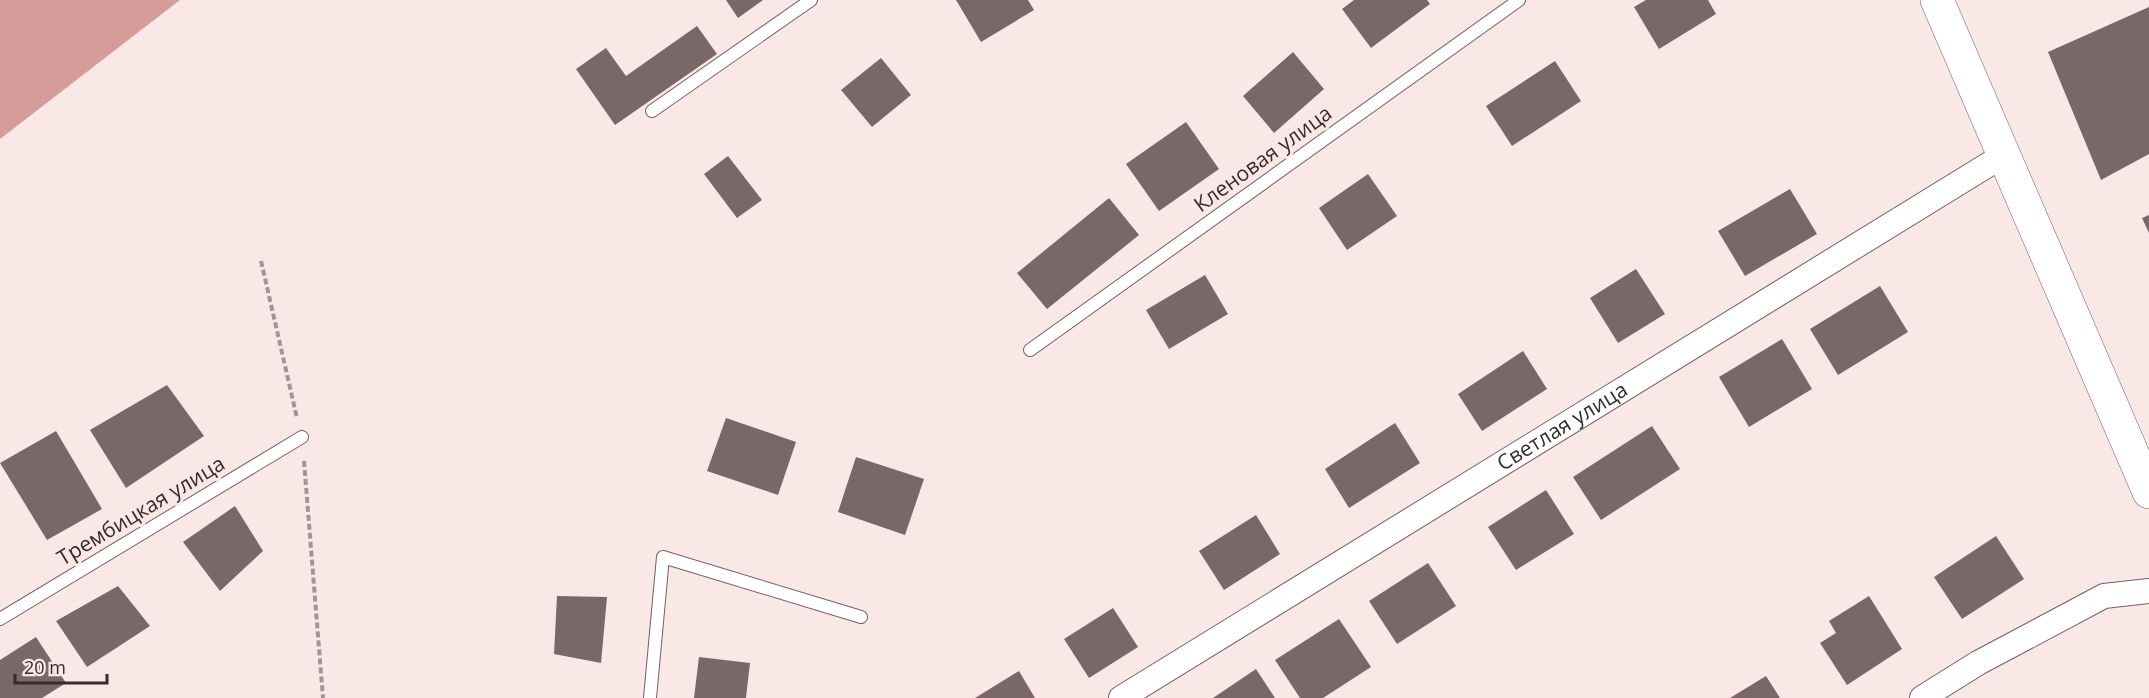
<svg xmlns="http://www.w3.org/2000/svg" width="2149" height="698" font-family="'Open Sans',sans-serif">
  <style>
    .water { fill: #d59c9a }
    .building { fill: #786868 }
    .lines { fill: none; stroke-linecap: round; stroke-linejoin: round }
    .lane-casing { stroke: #726261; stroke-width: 14 }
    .street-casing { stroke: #726261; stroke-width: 26 }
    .secondary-casing { stroke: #726261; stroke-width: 34 }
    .path { stroke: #a29695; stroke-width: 4; stroke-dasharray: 6 3; stroke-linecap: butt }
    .lane { stroke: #fff; stroke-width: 12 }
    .street { stroke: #fff; stroke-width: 24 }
    .secondary { stroke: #fff; stroke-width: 33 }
    .labels { text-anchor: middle; stroke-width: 6; stroke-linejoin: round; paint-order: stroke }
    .street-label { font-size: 21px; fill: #332d2c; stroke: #fae8e7 }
  </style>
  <rect width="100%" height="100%" fill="#fae8e7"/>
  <path class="water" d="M0 0H180L0 139Z"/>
  <path class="building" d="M726 0H763L738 18Z
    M956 0H1028L1034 10 981 42Z
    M1354 0H1427L1430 4 1371 48 1342 9Z
    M1646 0H1708L1716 14 1659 49 1634 7Z
    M2149 7V154L2101 180 2048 52Z
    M697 26 717 54 615 125 576 69 606 48 626 76Z
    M1293 52 1324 89 1274 133 1243 96Z
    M881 58 911 95 872 127 841 90Z
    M1555 61 1581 101 1512 146 1486 106Z
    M1186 122 1219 169 1159 211 1126 164Z
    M728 156 762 200 737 218 704 174Z
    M1368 174 1397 216 1347 250 1319 208Z
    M1790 189 1817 234 1745 276 1718 231Z
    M1109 198 1139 235 1047 309 1017 273Z
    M2149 215V233L2142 218Z
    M1636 269 1665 314 1618 343 1590 298Z
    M1205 275 1228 314 1169 349 1146 310Z
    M1880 286 1908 332 1838 375 1810 329Z
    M1782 339 1812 389 1749 427 1719 377Z
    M1523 351 1547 389 1482 431 1458 394Z
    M167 385 204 436 126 488 90 430Z
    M726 418 796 442 778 495 707 471Z
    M1395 423 1420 463 1349 508 1325 469Z
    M1652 426 1680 469 1601 520 1573 477Z
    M56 431 102 509 47 540 0 463Z
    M856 457 924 479 905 535 838 512Z
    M1546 490 1574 534 1516 570 1488 527Z
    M235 506 263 551 220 591 183 542Z
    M1256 515 1280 554 1224 590 1199 551Z
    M1996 536 2024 579 1962 619 1934 577Z
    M1428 563 1456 606 1397 644 1369 601Z
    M118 586 150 626 87 667 56 621Z
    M557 596 607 597 601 663 554 654Z
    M1869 596 1902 649 1847 685 1820 643 1836 633 1829 621Z
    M1113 608 1138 647 1089 678 1064 639Z
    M1339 619 1371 667 1323 698H1300L1275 660Z
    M36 637 66 683 42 698H0V660Z
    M699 657 750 663 746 698H694Z
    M1256 669 1275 698H1213Z
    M1019 671 1035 698H975Z
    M1766 676 1780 698H1730Z"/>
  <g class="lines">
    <defs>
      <path id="lane" d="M652 111 811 0
        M1030 350 1519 0
        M0 619 302 437
        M650 698 663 557 861 617"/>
      <g id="street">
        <path id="s1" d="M1121 698 2004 155"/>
        <path d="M1922 698 1978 663 2104 596 2149 591"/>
      </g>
      <path id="secondary" d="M1937 0 2149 492"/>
    </defs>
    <use href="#lane" class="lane-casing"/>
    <use href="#street" class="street-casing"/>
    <use href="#secondary" class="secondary-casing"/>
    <path class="path" d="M261 261 297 418
      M304 461 323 698"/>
    <use href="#lane" class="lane"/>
    <use href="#street" class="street"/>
    <use href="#secondary" class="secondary"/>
  </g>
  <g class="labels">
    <g class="street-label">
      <text transform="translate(1263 159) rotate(-36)" y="7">Кленовая улица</text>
      <text dy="7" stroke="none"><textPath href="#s1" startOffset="518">Светлая улица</textPath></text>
      <text transform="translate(141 511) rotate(-31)" y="7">Трембицкая улица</text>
    </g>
  </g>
  <path d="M15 674v9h92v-9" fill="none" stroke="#332d2c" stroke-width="3"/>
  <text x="24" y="674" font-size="18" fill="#332d2c" stroke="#fae8e7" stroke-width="4.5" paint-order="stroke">20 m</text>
</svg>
